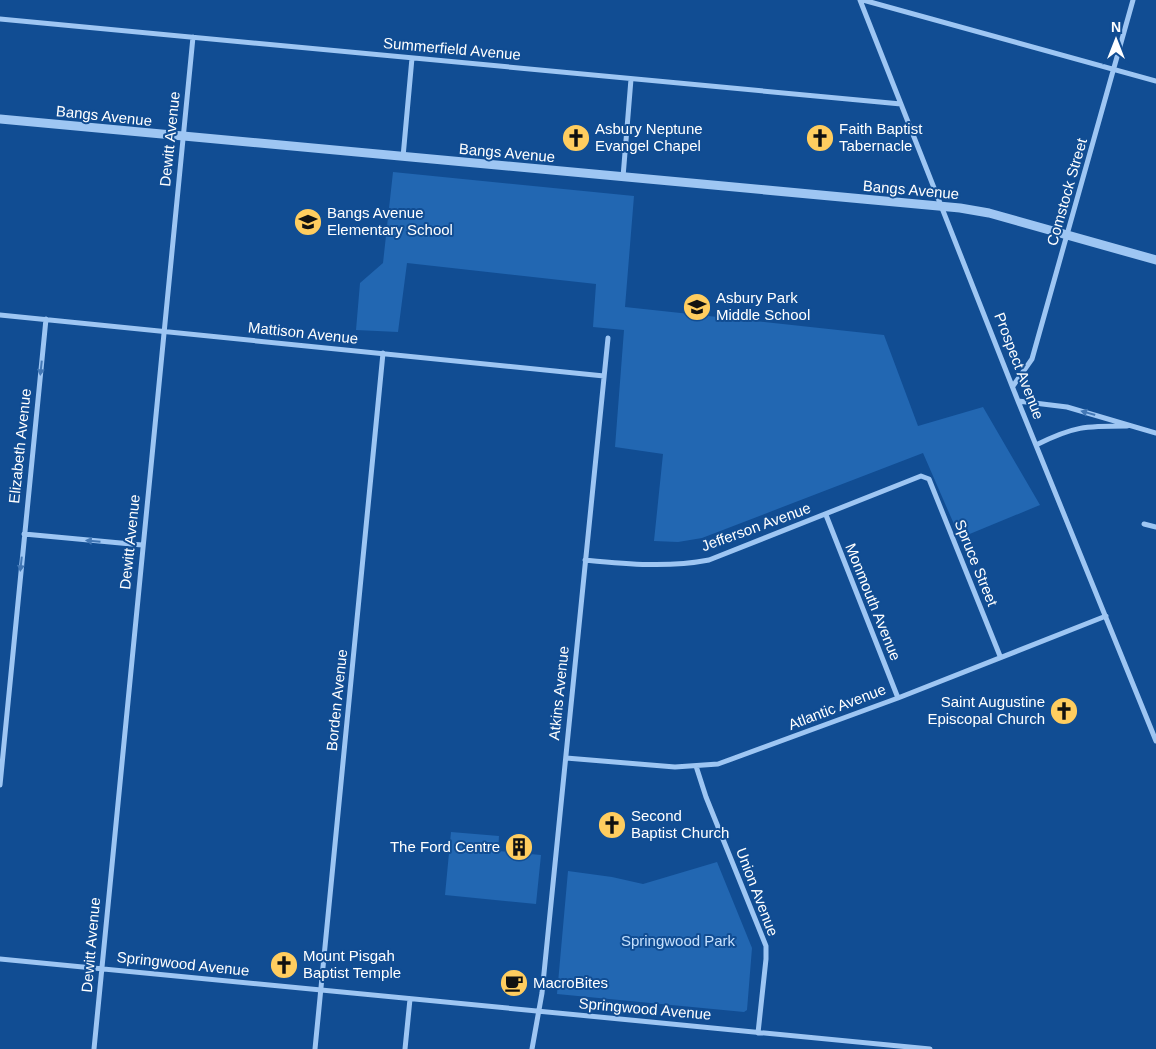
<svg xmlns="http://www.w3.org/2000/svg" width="1156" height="1049" font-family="Helvetica,sans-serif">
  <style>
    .green { fill: #2267b2 }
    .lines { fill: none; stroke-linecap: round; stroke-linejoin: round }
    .minor { stroke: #9ec6f3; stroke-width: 5 }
    .tertiary { stroke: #9ec6f3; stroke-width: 9 }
    .oneway { fill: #4277b5 }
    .labels { text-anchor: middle; stroke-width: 4; stroke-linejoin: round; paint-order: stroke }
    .street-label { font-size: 15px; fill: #fff; stroke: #114d93 }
    .poi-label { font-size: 15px; fill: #fff; stroke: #114d93; text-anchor: start }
    .park-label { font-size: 15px; fill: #c5e0fd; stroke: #114d93 }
  </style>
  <rect width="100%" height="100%" fill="#114d93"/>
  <path class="green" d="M393 172 634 196 625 307 884 335 918 426 983 407 1040 505 960 538 923 453 702 538 678 542 654 541 663 454 615 447 624 330 593 327 596 284 407 263 398 332 356 330 360 283 383 263Z
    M451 832 499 836 498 851 541 855 536 904 445 895Z
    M717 862 752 948 747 1010 744 1012 557 994 568 871 612 877 643 884Z"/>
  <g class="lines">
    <path class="minor" d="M860 0 1018 401 1156 741
      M863 0 1156 81
      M0 19 901 104
      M403 157 412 58
      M623 177 631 79
      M0 315 604 376
      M1013 386 1032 359 1133 0
      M1018 401 1067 407 1156 433
      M1036 445C1074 426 1085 426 1127 426
      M826 515 898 698
      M1144 524 1156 527
      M24 534 142 545
      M585 560C627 564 667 568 709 560L921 476 929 479 1000 656
      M566 758 675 767 718 764 898 698 1106 616
      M696 766 706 797 766 946V959L758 1033
      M0 785 46 319
      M0 959 930 1049
      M94 1049 193 37
      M315 1049 383 353
      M405 1049 410 999
      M532 1049 542 993 608 338"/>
    <path class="tertiary" d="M0 119 960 208 989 213 1156 260"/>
  </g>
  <defs><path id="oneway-solid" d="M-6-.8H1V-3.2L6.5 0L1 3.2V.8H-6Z" transform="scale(1.25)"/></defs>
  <g class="oneway">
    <use href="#oneway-solid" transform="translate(41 368) rotate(96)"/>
    <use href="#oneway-solid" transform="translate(1088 413) rotate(-164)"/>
    <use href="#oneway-solid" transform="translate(93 541) rotate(-175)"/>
    <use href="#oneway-solid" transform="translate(21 564) rotate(96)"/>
  </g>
  <defs>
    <symbol id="church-disc" viewBox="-11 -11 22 22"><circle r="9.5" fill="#ffcd5f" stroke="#114d93"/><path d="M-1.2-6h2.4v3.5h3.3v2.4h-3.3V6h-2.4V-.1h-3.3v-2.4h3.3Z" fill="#111"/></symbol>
    <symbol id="school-disc" viewBox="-11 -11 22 22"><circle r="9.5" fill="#ffcd5f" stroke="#114d93"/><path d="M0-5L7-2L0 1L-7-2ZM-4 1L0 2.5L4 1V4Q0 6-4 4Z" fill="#111"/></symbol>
    <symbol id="building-disc" viewBox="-11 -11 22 22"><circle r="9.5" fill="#ffcd5f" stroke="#114d93"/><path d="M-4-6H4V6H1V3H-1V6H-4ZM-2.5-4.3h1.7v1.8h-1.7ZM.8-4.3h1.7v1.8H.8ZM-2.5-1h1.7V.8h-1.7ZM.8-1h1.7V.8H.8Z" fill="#111"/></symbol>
    <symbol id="cafe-disc" viewBox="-11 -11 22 22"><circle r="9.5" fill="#ffcd5f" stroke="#114d93"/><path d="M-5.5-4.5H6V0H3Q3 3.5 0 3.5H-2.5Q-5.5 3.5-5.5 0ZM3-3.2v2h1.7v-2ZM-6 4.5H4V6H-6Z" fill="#111"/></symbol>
  </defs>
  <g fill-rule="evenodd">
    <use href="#church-disc" x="560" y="122" width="32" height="32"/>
    <use href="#church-disc" x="804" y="122" width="32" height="32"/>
    <use href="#school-disc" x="292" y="206" width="32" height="32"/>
    <use href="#school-disc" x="681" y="291" width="32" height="32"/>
    <use href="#church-disc" x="1048" y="695" width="32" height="32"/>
    <use href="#church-disc" x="596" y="809" width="32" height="32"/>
    <use href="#building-disc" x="503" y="831" width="32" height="32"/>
    <use href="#church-disc" x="268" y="949" width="32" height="32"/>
    <use href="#cafe-disc" x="498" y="967" width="32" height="32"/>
  </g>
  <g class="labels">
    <g class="street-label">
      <text transform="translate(452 49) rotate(5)" y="5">Summerfield Avenue</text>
      <text transform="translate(104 116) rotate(6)" y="5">Bangs Avenue</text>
      <text transform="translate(170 139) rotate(-84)" y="5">Dewitt Avenue</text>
      <text transform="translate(507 153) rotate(5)" y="5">Bangs Avenue</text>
      <text transform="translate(911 190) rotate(5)" y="5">Bangs Avenue</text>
      <text transform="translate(1067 192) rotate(-74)" y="5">Comstock Street</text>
      <text transform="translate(303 333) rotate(6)" y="5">Mattison Avenue</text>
      <text transform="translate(1019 366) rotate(69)" y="5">Prospect Avenue</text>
      <text transform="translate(20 446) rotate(-84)" y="5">Elizabeth Avenue</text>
      <text transform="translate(756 527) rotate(-20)" y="5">Jefferson Avenue</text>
      <text transform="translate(130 542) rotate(-84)" y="5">Dewitt Avenue</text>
      <text transform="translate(976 563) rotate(68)" y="5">Spruce Street</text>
      <text transform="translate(873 602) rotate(68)" y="5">Monmouth Avenue</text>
      <text transform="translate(559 693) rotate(-84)" y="5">Atkins Avenue</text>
      <text transform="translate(337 700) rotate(-84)" y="5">Borden Avenue</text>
      <text transform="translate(837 707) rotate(-21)" y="5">Atlantic Avenue</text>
      <text transform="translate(757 892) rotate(69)" y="5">Union Avenue</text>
      <text transform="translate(91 945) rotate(-85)" y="5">Dewitt Avenue</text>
      <text transform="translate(183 964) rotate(6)" y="5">Springwood Avenue</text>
      <text transform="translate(645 1009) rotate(5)" y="5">Springwood Avenue</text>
    </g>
    <g class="poi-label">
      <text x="595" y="134">Asbury Neptune<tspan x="595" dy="17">Evangel Chapel</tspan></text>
      <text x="839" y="134">Faith Baptist<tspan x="839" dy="17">Tabernacle</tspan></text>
      <text x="327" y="218">Bangs Avenue<tspan x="327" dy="17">Elementary School</tspan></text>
      <text x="716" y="303">Asbury Park<tspan x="716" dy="17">Middle School</tspan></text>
      <text x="1045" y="707" text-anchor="end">Saint Augustine<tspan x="1045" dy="17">Episcopal Church</tspan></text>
      <text x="631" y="821">Second<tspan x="631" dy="17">Baptist Church</tspan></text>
      <text x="500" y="852" text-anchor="end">The Ford Centre</text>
      <text x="303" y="961">Mount Pisgah<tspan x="303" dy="17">Baptist Temple</tspan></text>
      <text x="533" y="988">MacroBites</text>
    </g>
    <g class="park-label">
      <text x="678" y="946">Springwood Park</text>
    </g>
  </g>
  <g transform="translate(1116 40)" stroke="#114d93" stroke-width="4" paint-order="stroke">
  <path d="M0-4L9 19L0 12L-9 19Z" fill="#ffffff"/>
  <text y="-8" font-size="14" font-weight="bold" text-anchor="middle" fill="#ffffff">N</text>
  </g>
</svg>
